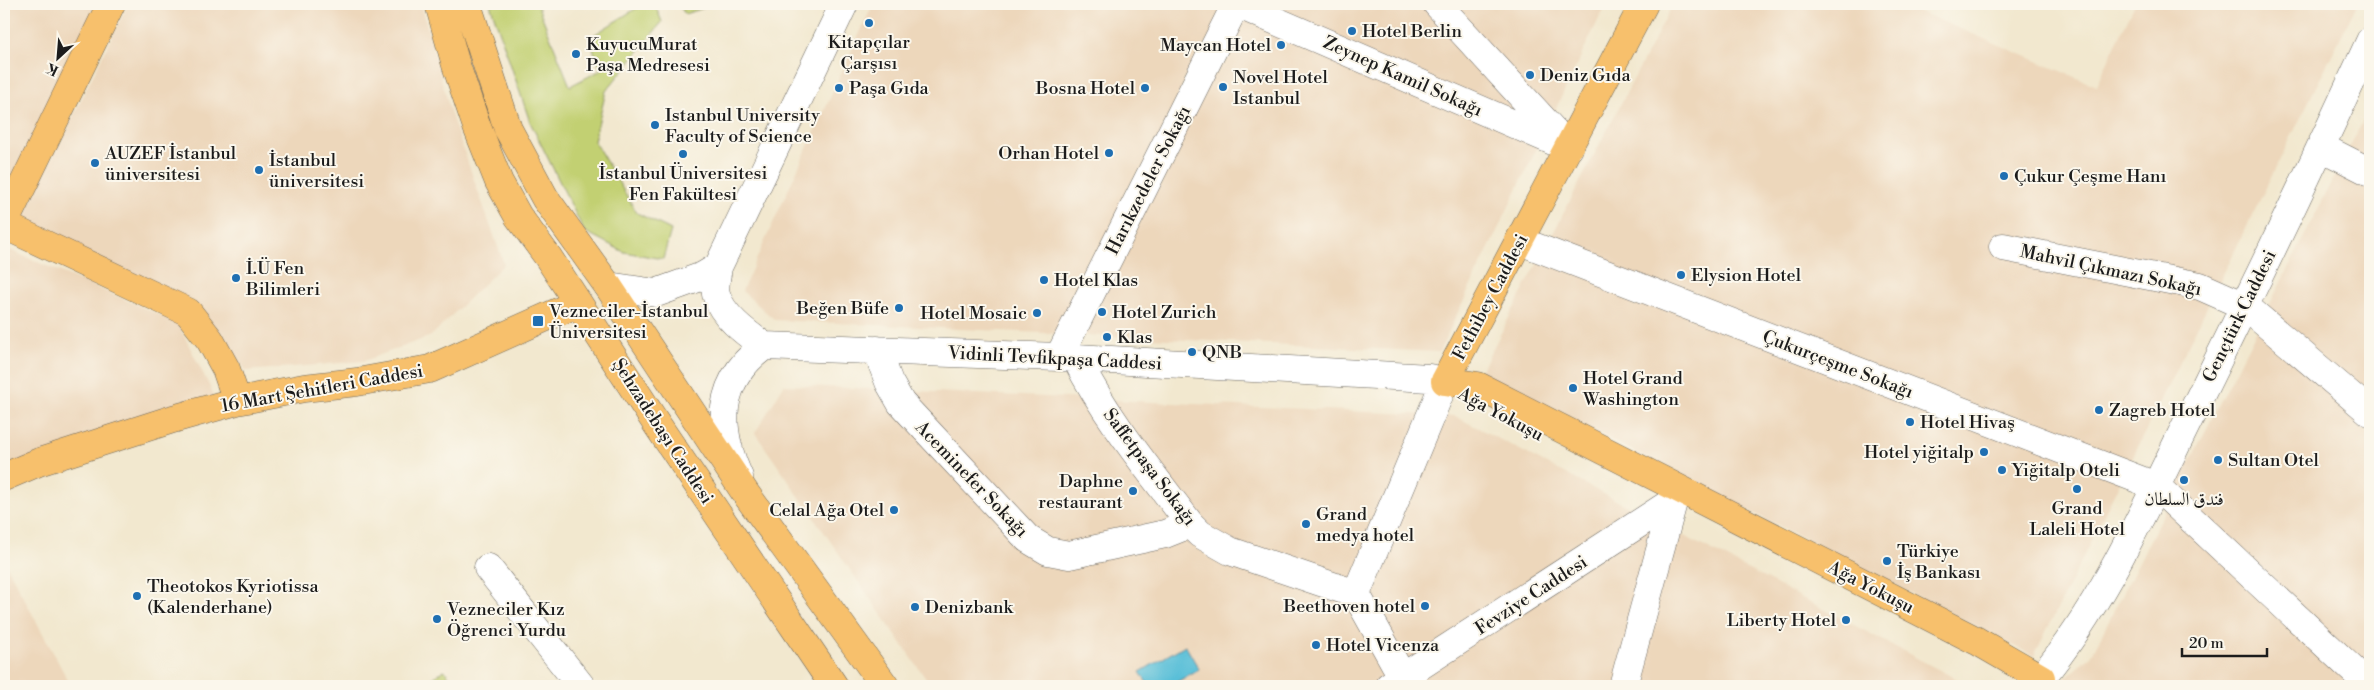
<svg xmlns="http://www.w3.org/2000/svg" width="2374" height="690" font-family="'Libre Bodoni',Amiri,serif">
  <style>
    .built { fill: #edd7bb }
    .green { fill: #c2d072; stroke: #6f7647 }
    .water { fill: #5abfd8; stroke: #3b6e7a }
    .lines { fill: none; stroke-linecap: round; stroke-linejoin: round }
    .minor-casing { stroke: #67635b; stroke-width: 29 }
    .major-casing { stroke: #67635b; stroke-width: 29 }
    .minor { stroke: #fff; stroke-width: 28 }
    .major { stroke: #f7c06c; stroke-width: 28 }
    .poi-dot { fill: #1f6fb2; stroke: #fbf7ec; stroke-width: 2 }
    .labels { text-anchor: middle; stroke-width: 4; stroke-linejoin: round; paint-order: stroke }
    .poi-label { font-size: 18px; fill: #1c1c1c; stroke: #fbf7ec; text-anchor: start }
    .street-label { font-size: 18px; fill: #1c1c1c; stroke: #fbf7ec }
  </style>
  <rect width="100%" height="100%" fill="#fbf7ec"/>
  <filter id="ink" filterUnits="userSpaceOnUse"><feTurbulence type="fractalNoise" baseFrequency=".02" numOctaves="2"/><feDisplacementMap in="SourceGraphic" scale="10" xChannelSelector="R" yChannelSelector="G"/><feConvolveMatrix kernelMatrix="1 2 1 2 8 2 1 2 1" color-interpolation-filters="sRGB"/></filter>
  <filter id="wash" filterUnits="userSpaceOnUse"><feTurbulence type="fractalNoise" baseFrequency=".0096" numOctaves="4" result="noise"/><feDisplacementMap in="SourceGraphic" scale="20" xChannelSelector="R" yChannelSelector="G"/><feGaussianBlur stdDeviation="1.12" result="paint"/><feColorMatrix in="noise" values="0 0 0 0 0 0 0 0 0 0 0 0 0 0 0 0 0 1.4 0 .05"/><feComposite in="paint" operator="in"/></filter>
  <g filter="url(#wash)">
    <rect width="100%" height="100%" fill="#f2e8cf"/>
    <path class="built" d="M4 4H97L4 198Z
      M128 4H421L452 118 504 264 431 336 364 361 246 371 195 304 21 222Z
      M873 4H1606L1439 352 775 320 742 291Z
      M1673 4H1901L2096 86 2135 4H2357L2034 656 1480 373Z
      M2370 107V686H2055L2091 656Z
      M5 248 177 322 214 395 4 467Z
      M784 385 1455 416 1970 686H931L755 433Z
      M4 561 71 686H4Z"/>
    <path class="green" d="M490 4H537L570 86 601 70 589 38 643 4H655L662 22 606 91 594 141 637 213 671 230 663 259 624 252 584 231 530 122Z
      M678 4H716L685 14Z
      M444 670 456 686H422Z"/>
    <path class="water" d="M1185 645 1199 669 1170 686H1149L1140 672Z"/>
  </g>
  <g filter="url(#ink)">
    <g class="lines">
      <defs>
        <path id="minor" d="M844 4 718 267C717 275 714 286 716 294 722 316 746 333 764 346L1059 357 1429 378 1445 381 1356 594 1403 678
          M1237 4 1569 148
          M1437 4 1563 141
          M2321 147 2370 172
          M1520 241 2156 486 2370 686
          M2003 247 2200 286 2245 306 2370 412
          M608 286 656 293 703 276 718 267
          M877 350 889 382 901 403 1028 539 1048 551 1069 555 1165 534 1190 524
          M1059 357 1236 4
          M1076 358C1106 418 1150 471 1190 524L1200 534 1230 551 1356 594
          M739 477C716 426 717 381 764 346
          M488 568 581 686
          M2041 678C2103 603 2144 510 2187 423 2250 296 2311 169 2370 41
          M1389 686 1672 502
          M1623 686 1675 495"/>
        <path id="major" d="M439 4 456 65 477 127 499 182 518 216 548 257 658 426 834 686
          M467 4 508 129 545 198 608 286 746 494 885 686
          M4 224 111 4
          M4 225 188 312 210 340 226 369 237 401
          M1445 381 1478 386 1977 641 2041 678 2033 686
          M1445 381 1644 4
          M4 477 39 462 173 419 237 401 304 388 357 382 430 369 578 303"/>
      </defs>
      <use href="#minor" class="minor-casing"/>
      <use href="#major" class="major-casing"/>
      <use href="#minor" class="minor"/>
      <use href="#major" class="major"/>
    </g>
  </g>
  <g class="poi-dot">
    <circle cx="869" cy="23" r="5"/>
    <circle cx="1352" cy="31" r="5"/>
    <circle cx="1281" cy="45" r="5"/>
    <circle cx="576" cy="54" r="5"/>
    <circle cx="1530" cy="75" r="5"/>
    <circle cx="1223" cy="87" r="5"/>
    <circle cx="839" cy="88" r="5"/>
    <circle cx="1145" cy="88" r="5"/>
    <circle cx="655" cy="125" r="5"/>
    <circle cx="1109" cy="153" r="5"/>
    <circle cx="683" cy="154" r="5"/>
    <circle cx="95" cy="163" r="5"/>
    <circle cx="259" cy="170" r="5"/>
    <circle cx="2004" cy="176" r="5"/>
    <circle cx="1681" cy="275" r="5"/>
    <circle cx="236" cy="278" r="5"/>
    <circle cx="1044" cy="280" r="5"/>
    <circle cx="899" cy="308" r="5"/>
    <circle cx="1102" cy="312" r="5"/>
    <circle cx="1037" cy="313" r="5"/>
    <rect x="532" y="315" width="12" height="12" rx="2.5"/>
    <circle cx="1107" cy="337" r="5"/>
    <circle cx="1192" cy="352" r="5"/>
    <circle cx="1573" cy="388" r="5"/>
    <circle cx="2099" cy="410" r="5"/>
    <circle cx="1910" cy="422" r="5"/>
    <circle cx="1984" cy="452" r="5"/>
    <circle cx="2218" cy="460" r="5"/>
    <circle cx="2002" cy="470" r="5"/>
    <circle cx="2184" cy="480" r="5"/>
    <circle cx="2077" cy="489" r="5"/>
    <circle cx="1133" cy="491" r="5"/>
    <circle cx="894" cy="510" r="5"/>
    <circle cx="1306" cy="524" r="5"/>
    <circle cx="1887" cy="561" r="5"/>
    <circle cx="137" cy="596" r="5"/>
    <circle cx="1425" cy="606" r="5"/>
    <circle cx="915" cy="607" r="5"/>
    <circle cx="437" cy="619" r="5"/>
    <circle cx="1846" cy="620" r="5"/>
    <circle cx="1316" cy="645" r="5"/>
  </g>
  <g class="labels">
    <g class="poi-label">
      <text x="1362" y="37">Hotel Berlin</text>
      <text x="869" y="48" text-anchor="middle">Kitapçılar<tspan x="869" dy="21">Çarşısı</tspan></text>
      <text x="586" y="50">KuyucuMurat<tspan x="586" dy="21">Paşa Medresesi</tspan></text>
      <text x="1271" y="51" text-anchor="end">Maycan Hotel</text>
      <text x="1540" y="81">Deniz Gıda</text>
      <text x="1233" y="83">Novel Hotel<tspan x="1233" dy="21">Istanbul</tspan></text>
      <text x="849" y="94">Paşa Gıda</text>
      <text x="1135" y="94" text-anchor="end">Bosna Hotel</text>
      <text x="665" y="121">Istanbul University<tspan x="665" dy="21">Faculty of Science</tspan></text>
      <text x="105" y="159">AUZEF İstanbul<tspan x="105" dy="21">üniversitesi</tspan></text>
      <text x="1099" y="159" text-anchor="end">Orhan Hotel</text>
      <text x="269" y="166">İstanbul<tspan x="269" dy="21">üniversitesi</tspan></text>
      <text x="683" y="179" text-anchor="middle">İstanbul Üniversitesi<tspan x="683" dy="21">Fen Fakültesi</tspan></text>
      <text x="2014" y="182">Çukur Çeşme Hanı</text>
      <text x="246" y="274">İ.Ü Fen<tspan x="246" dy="21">Bilimleri</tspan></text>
      <text x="1691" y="281">Elysion Hotel</text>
      <text x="1054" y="286">Hotel Klas</text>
      <text x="889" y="314" text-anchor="end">Beğen Büfe</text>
      <text x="549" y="317">Vezneciler-İstanbul<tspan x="549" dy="21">Üniversitesi</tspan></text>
      <text x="1112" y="318">Hotel Zurich</text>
      <text x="1027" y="319" text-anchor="end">Hotel Mosaic</text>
      <text x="1117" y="343">Klas</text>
      <text x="1202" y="358">QNB</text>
      <text x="1583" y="384">Hotel Grand<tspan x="1583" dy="21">Washington</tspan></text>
      <text x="2109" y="416">Zagreb Hotel</text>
      <text x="1920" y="428">Hotel Hivaş</text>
      <text x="1974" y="458" text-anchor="end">Hotel yiğitalp</text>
      <text x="2228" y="466">Sultan Otel</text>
      <text x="2012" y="476">Yiğitalp Oteli</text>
      <text x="1123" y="487" text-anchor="end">Daphne<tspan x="1123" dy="21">restaurant</tspan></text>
      <text x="2184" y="505" text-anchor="middle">فندق السلطان</text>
      <text x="2077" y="514" text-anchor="middle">Grand<tspan x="2077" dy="21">Laleli Hotel</tspan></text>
      <text x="884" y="516" text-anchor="end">Celal Ağa Otel</text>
      <text x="1316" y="520">Grand<tspan x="1316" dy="21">medya hotel</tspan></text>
      <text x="1897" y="557">Türkiye<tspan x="1897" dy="21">İş Bankası</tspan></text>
      <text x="147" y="592">Theotokos Kyriotissa<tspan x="147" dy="21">(Kalenderhane)</tspan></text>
      <text x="1415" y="612" text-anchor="end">Beethoven hotel</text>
      <text x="925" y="613">Denizbank</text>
      <text x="447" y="615">Vezneciler Kız<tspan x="447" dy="21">Öğrenci Yurdu</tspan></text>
      <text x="1836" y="626" text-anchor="end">Liberty Hotel</text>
      <text x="1326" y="651">Hotel Vicenza</text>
    </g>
    <g class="street-label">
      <text transform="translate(1403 76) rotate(24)" y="6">Zeynep Kamil Sokağı</text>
      <text transform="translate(1148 180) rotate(-63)" y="6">Harıkzedeler Sokağı</text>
      <text transform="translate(2111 270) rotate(12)" y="6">Mahvil Çıkmazı Sokağı</text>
      <text transform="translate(1490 297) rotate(-62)" y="6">Fethibey Caddesi</text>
      <text transform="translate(2239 316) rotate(-64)" y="6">Gençtürk Caddesi</text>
      <text transform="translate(1055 358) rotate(3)" y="6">Vidinli Tevfikpaşa Caddesi</text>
      <text transform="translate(1838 364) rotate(21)" y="6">Çukurçeşme Sokağı</text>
      <text transform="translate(322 388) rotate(-10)" y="6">16 Mart Şehitleri Caddesi</text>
      <text transform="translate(1501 414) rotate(28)" y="6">Ağa Yokuşu</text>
      <text transform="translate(663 431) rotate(57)" y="6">Şehzadebaşı Caddesi</text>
      <text transform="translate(1150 467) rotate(53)" y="6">Saffetpaşa Sokağı</text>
      <text transform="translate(972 479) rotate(46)" y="6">Aceminefer Sokağı</text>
      <text transform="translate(1871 587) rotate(27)" y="6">Ağa Yokuşu</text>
      <text transform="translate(1531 595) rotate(-33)" y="6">Fevziye Caddesi</text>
    </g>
  </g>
  <rect width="2374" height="690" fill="none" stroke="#fbf7ec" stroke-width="20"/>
  <g transform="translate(58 58) rotate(206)" stroke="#fbf7ec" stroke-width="4" paint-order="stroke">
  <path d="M0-4L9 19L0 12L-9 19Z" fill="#1c1c1c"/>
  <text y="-8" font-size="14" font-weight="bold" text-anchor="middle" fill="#1c1c1c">K</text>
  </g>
  <path d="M2182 648v8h85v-8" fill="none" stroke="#1c1c1c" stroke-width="2.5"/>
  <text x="2189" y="648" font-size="15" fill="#1c1c1c" stroke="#fbf7ec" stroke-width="4" paint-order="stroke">20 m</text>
</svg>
